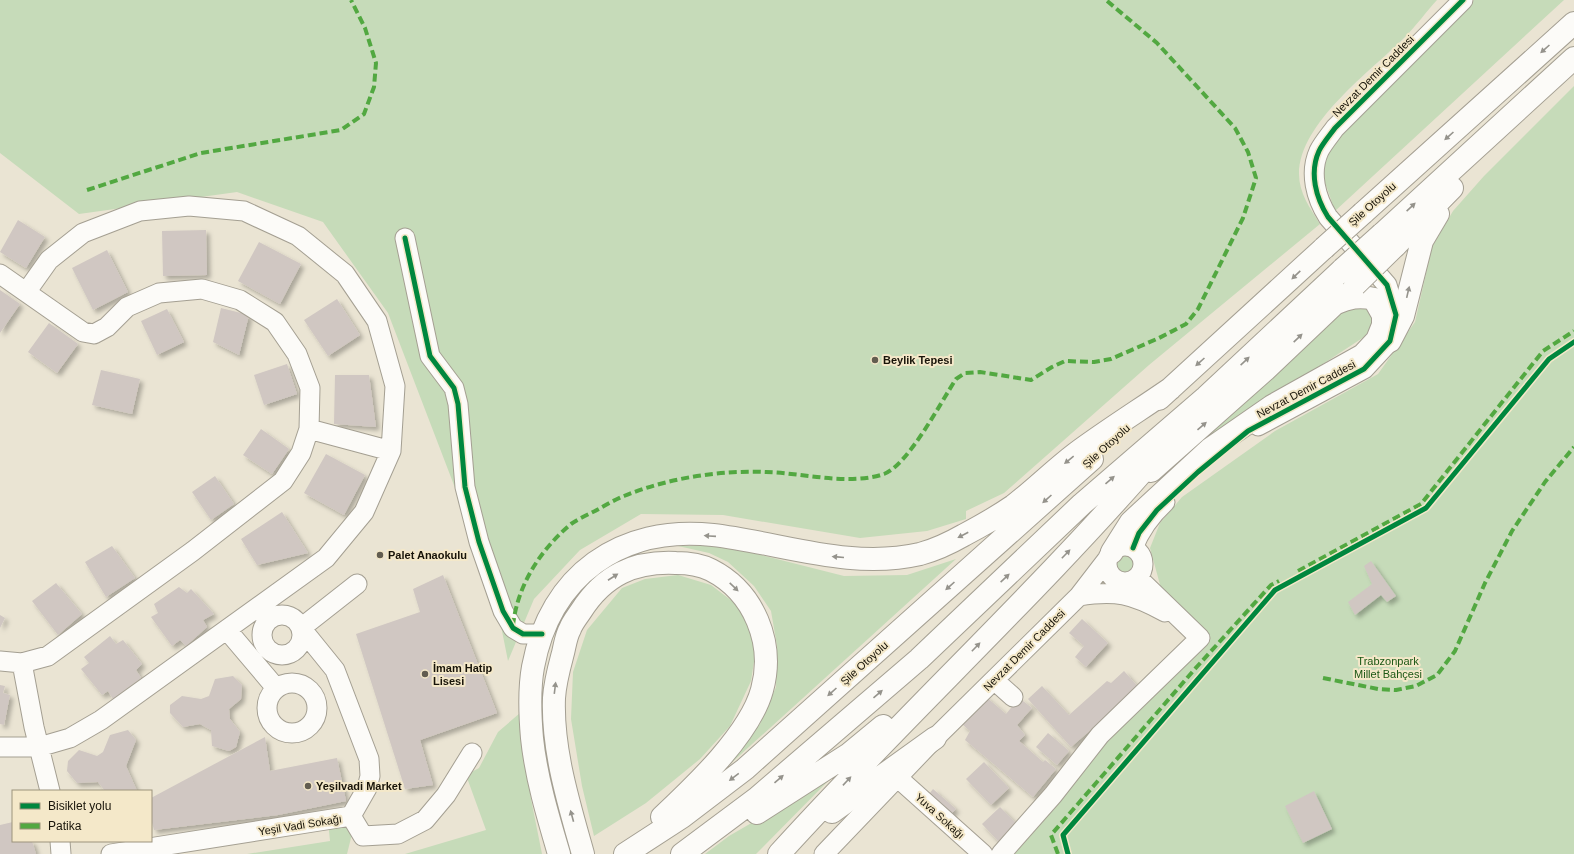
<svg xmlns="http://www.w3.org/2000/svg" width="1574" height="854" font-family="Helvetica,sans-serif">
  <style>
    .green { fill: #c6dbb9 }
    .building { fill: #d0c7c2; filter: url(#shadow) }
    .lines { fill: none; stroke-linecap: round; stroke-linejoin: round }
    .minor-casing { stroke: #a49f92; stroke-width: 21 }
    .highway-casing { stroke: #a49f92; stroke-width: 24 }
    .minor { stroke: #fcfbf8; stroke-width: 19 }
    .highway { stroke: #fcfbf8; stroke-width: 22 }
    .highway-bridge-casing { stroke: #a49f92; stroke-width: 24; stroke-linecap: butt }
    .highway-bridge { stroke: #fcfbf8; stroke-width: 22 }
    .quiet { stroke: #52a841; stroke-width: 4; stroke-dasharray: 8 4; stroke-linecap: butt }
    .cycleway-casing { stroke: #f4e8c9; stroke-width: 8 }
    .cycleway { stroke: #00873e; stroke-width: 5 }
    .oneway { fill: #95938c }
    .poi-dot { fill: #625d50; stroke: #f4e8c9; stroke-width: 1.5 }
    .labels { text-anchor: middle; stroke-width: 4; stroke-linejoin: round; paint-order: stroke }
    .street-label { font-size: 11px; fill: #181409; stroke: #f4e8c9 }
    .poi-label { font-size: 11px; font-weight: bold; fill: #181409; stroke: #f4e8c9; text-anchor: start }
    .park-label { font-size: 11px; fill: #1a5714; stroke: #f4e8c9 }
  </style>
  <defs>
    <filter id="shadow"><feDropShadow dx="3.5" dy="3.5" stdDeviation="2" flood-color="#0004"/></filter>
  </defs>
  <rect width="100%" height="100%" fill="#eae4d3"/>
  <path class="green" d="M0 0H1437C1426 12 1416 26 1405 37 1371 71 1299 123 1299 174 1299 193 1310 208 1320 224L1149 365 1004 493 966 511V519L927 531 860 538 723 515 641 514 580 550 534 599 508 661 499 616 457 493 388 313 323 222 237 192 79 214 0 153Z
    M1474 0H1564L1335 211 1322 174 1331 143Z
    M1574 86V854H1009L1094 750 1205 640 1162 592 1150 548 1160 523 1182 497 1275 431 1378 374 1415 322 1432 247 1453 211 1484 176Z
    M1362 304 1375 311V323L1364 337 1183 456 1341 306Z
    M722 545 844 576 907 575 956 559 717 776 760 724 776 687 777 646 771 611 754 586 728 562 709 553 678 546Z
    M1124 551 1134 555 1137 562 1135 570 1124 575 1117 572 1113 565Z
    M678 575 711 585 736 604 751 628 755 655 751 681 730 726 700 759 646 803 594 836 582 786 571 719 573 672 587 630 622 588 645 579Z
    M520 713 531 799 542 854H405L486 830 466 775 479 768 498 732Z
    M833 776 756 854H705L729 836Z
    M351 816 352 834 347 854H247L330 841 328 821Z"/>
  <path class="building" d="M18 220 45 237 26 268 0 252Z
    M206 230 207 275 163 276 162 231Z
    M259 242 301 264 280 304 238 281Z
    M107 250 128 292 93 310 72 268Z
    M0 290 20 304 0 333Z
    M337 299 360 335 328 356 304 320Z
    M221 308 249 315 239 355 213 342Z
    M167 309 184 342 157 355 141 321Z
    M49 323 78 344 57 373 28 352Z
    M287 364 297 394 264 405 254 375Z
    M101 370 140 379 132 414 92 405Z
    M335 375H369L376 427 334 424Z
    M261 429 289 449 272 474 243 455Z
    M326 454 365 475 344 515 304 493Z
    M215 476 234 504 211 520 192 492Z
    M282 512 308 553 257 565 241 539Z
    M112 546 135 578 106 597 85 562Z
    M1371 561 1396 596 1387 602 1381 595 1355 615 1348 602 1372 584 1364 566Z
    M443 575 497 713 420 740 433 785 405 789 356 634 420 612 413 589Z
    M56 583 82 614 58 635 32 601Z
    M179 587 187 593 191 589 214 614 203 620 207 627 186 646 180 640 172 646 151 617 158 613 154 604Z
    M0 615 5 618 0 628Z
    M1082 619 1108 643 1086 667 1075 657 1084 646 1069 633Z
    M110 636 116 644 123 640 142 664 136 670 141 678 113 699 108 691 102 695 81 669 89 663 84 657Z
    M1124 671 1139 688 1071 747 1028 699 1042 686 1069 715 1107 681 1111 683Z
    M233 676 242 685 241 699 229 709 230 719 240 732 236 747 229 751 212 746 211 730 200 724 183 727 170 713V705L182 696 201 699 209 696 215 679Z
    M0 685 5 686 3 693 10 695 4 725 0 724Z
    M985 696 1006 714 1019 698 1032 708 1017 725 1025 735 1019 741 1043 762 1045 760 1056 769 1033 797 965 740 970 731 962 724Z
    M128 730 136 740 126 766 137 791H105L98 782 77 783 67 771 68 761 79 750 97 756 103 752 110 735Z
    M1048 733 1069 751 1057 765 1036 747Z
    M265 737 270 771 337 758 346 801 278 815 154 830 151 819V798Z
    M984 762 1009 788 991 805 966 779Z
    M933 789 956 809 947 818 925 799Z
    M1314 791 1332 829 1303 843 1285 806Z
    M1000 807 1017 824 999 842 982 824Z
    M13 822V841H32L36 854H0V825Z"/>
  <g class="lines">
    <defs>
      <path id="minor" d="M405 238 430 356 454 388 458 404 465 487 479 542 503 611 513 628 523 634H542
        M0 274 83 332 94 334 107 327 127 307 159 293 202 289 240 300 275 322 297 354 310 388 309 429 301 453 283 481 193 551 48 656 22 663 0 661
        M1258 426 1364 369 1390 341 1396 315 1387 285 1328 217C1316 198 1309 173 1319 151 1323 143 1330 135 1335 128L1463 0
        M309 429 391 451
        M1107 564a18 18 0 1 1 36 0a18 18 0 1 1-36 0Z
        M1133 548C1140 530 1151 515 1165 502
        M1079 596C1116 590 1132 594 1165 612
        M262 635a20 20 0 1 1 40 0a20 20 0 1 1-40 0Z
        M227 630 276 688
        M22 663 34 727 50 791
        M994 680 1013 697
        M267 708a25 25 0 1 1 50 0a25 25 0 1 1-50 0Z
        M0 747H39L70 738 101 720 326 558 364 512 391 451 395 386 377 321 345 274 298 236 244 211 189 206 140 211 83 233 49 260 27 291
        M898 778 983 854
        M351 816 367 788 370 776 369 759 335 670 301 628 357 584
        M351 816 363 836 398 834 425 820 446 795 472 753
        M60 841 61 854
        M111 854 351 816
        M824 854 935 738 1079 596 1109 557
        M1001 854 1053 795 1100 735 1200 638 1137 577"/>
      <path id="highway" d="M1363 213 1574 23
        M1382 234 1574 58
        M1395 246 1452 188
        M1390 341 1403 316 1422 241 1438 214
        M1159 399 1324 248
        M1151 471 1265 370 1344 295
        M1112 552 1131 522 1210 449 1272 406 1363 355 1377 340 1383 325V315L1374 299C1358 295 1349 298 1334 304
        M832 812 935 738
        M757 813 849 754 883 726
        M559 854C548 817 536 777 532 738 530 715 529 689 533 667 550 575 621 525 713 535 782 543 850 570 920 554 935 550 950 543 964 535 981 526 997 517 1013 506 1034 490 1054 470 1075 454 1106 431 1138 411 1170 389
        M583 854C569 804 552 750 554 698 555 682 559 668 563 653 565 645 566 636 570 629 572 623 577 617 581 611 604 575 634 561 676 563 687 563 701 565 711 570 754 592 775 643 762 690 750 734 695 786 662 817
        M625 854 682 817 745 769 1092 459
        M682 854 757 798 919 659 1082 504 1206 397 1343 269
        M779 854C902 718 1038 593 1158 454"/>
    </defs>
    <use href="#minor" class="minor-casing"/>
    <use href="#highway" class="highway-casing"/>
    <use href="#minor" class="minor"/>
    <use href="#highway" class="highway"/>
    <defs>
      <path id="highway-bridge" d="M1324 248 1363 213
        M1343 269 1382 234
        M1355 285 1395 246"/>
    </defs>
    <use href="#highway-bridge" class="highway-bridge-casing"/>
    <use href="#highway-bridge" class="highway-bridge"/>
    <path class="quiet" d="M87 190 201 153 341 130 364 114 374 87 376 63 365 28 351 0
      M1298 571 1421 504 1543 351 1574 331
      M513 626C517 586 540 550 571 524 578 519 587 515 595 511 604 506 614 500 624 496 668 478 720 470 766 472 803 473 849 486 884 474 908 465 941 402 956 379L965 373 980 372 1031 380 1052 367 1065 361 1094 362 1111 359 1159 338 1186 324 1198 309 1243 218 1256 178 1248 152 1235 128 1157 43 1106 0
      M1323 678 1378 689 1396 690 1416 686 1437 675 1455 651 1485 583 1512 531 1545 482 1574 447
      M1058 854 1051 835 1194 670 1271 585 1279 581"/>
    <defs>
      <path id="cycleway" d="M405 238 430 356 454 388 458 404 465 487 479 542 503 611 513 628 523 634H542
        M1133 548 1139 533 1157 510 1198 472 1248 431 1364 369 1390 341 1396 315 1387 285 1328 217C1316 198 1309 173 1319 151 1323 143 1330 135 1335 128L1463 0
        M1068 854 1063 835 1275 590 1426 508 1549 359 1574 342"/>
    </defs>
    <use href="#cycleway" class="cycleway-casing"/>
    <use href="#cycleway" class="cycleway"/>
  </g>
  <defs><path id="oneway-solid" d="M-6-.8H1V-3.2L6.5 0L1 3.2V.8H-6Z"/></defs>
  <g class="oneway">
    <use href="#oneway-solid" transform="translate(1545 49) rotate(138)"/>
    <use href="#oneway-solid" transform="translate(1449 136) rotate(138)"/>
    <use href="#oneway-solid" transform="translate(1411 207) rotate(-43)"/>
    <use href="#oneway-solid" transform="translate(1296 275) rotate(136)"/>
    <use href="#oneway-solid" transform="translate(1408 292) rotate(-77)"/>
    <use href="#oneway-solid" transform="translate(1298 338) rotate(-44)"/>
    <use href="#oneway-solid" transform="translate(1245 361) rotate(-43)"/>
    <use href="#oneway-solid" transform="translate(1200 362) rotate(138)"/>
    <use href="#oneway-solid" transform="translate(1202 426) rotate(-41)"/>
    <use href="#oneway-solid" transform="translate(1069 460) rotate(141)"/>
    <use href="#oneway-solid" transform="translate(1110 480) rotate(-41)"/>
    <use href="#oneway-solid" transform="translate(1047 499) rotate(138)"/>
    <use href="#oneway-solid" transform="translate(963 535) rotate(152)"/>
    <use href="#oneway-solid" transform="translate(710 536) rotate(-176)"/>
    <use href="#oneway-solid" transform="translate(1066 554) rotate(-46)"/>
    <use href="#oneway-solid" transform="translate(838 557) rotate(-175)"/>
    <use href="#oneway-solid" transform="translate(613 577) rotate(-33)"/>
    <use href="#oneway-solid" transform="translate(1005 578) rotate(-43)"/>
    <use href="#oneway-solid" transform="translate(950 586) rotate(138)"/>
    <use href="#oneway-solid" transform="translate(734 587) rotate(44)"/>
    <use href="#oneway-solid" transform="translate(976 647) rotate(-46)"/>
    <use href="#oneway-solid" transform="translate(555 688) rotate(-83)"/>
    <use href="#oneway-solid" transform="translate(832 692) rotate(138)"/>
    <use href="#oneway-solid" transform="translate(878 694) rotate(-41)"/>
    <use href="#oneway-solid" transform="translate(734 777) rotate(143)"/>
    <use href="#oneway-solid" transform="translate(779 779) rotate(-41)"/>
    <use href="#oneway-solid" transform="translate(847 781) rotate(-47)"/>
    <use href="#oneway-solid" transform="translate(572 816) rotate(-105)"/>
  </g>
  <g class="poi-dot">
    <circle cx="875" cy="360" r="4"/>
    <circle cx="380" cy="555" r="4"/>
    <circle cx="425" cy="674" r="4"/>
    <circle cx="308" cy="786" r="4"/>
  </g>
  <g class="labels">
    <g class="street-label">
      <text transform="translate(1373 76) rotate(-45)" y="4">Nevzat Demir Caddesi</text>
      <text transform="translate(1372 204) rotate(-42)" y="4">Şile Otoyolu</text>
      <text transform="translate(1306 389) rotate(-28)" y="4">Nevzat Demir Caddesi</text>
      <text transform="translate(1106 446) rotate(-42)" y="4">Şile Otoyolu</text>
      <text transform="translate(1024 650) rotate(-45)" y="4">Nevzat Demir Caddesi</text>
      <text transform="translate(864 663) rotate(-42)" y="4">Şile Otoyolu</text>
      <text transform="translate(940 816) rotate(42)" y="4">Yuva Sokağı</text>
      <text transform="translate(300 825) rotate(-9)" y="4">Yeşil Vadi Sokağı</text>
    </g>
    <g class="poi-label">
      <text x="883" y="364">Beylik Tepesi</text>
      <text x="388" y="559">Palet Anaokulu</text>
      <text x="433" y="672">İmam Hatip<tspan x="433" dy="13">Lisesi</tspan></text>
      <text x="316" y="790">Yeşilvadi Market</text>
    </g>
    <g class="park-label">
      <text x="1388" y="665">Trabzonpark<tspan x="1388" dy="13">Millet Bahçesi</tspan></text>
    </g>
  </g>
  <rect x="12" y="790" width="140" height="52" fill="#f4e8c9" stroke="#9c937c"/>
  <rect x="20" y="803" width="20" height="6" fill="#00873e" stroke="#9c937c"/>
  <text x="48" y="810" font-size="12" fill="#181409">Bisiklet yolu</text>
  <rect x="20" y="823" width="20" height="6" fill="#52a841" stroke="#9c937c"/>
  <text x="48" y="830" font-size="12" fill="#181409">Patika</text>
</svg>
